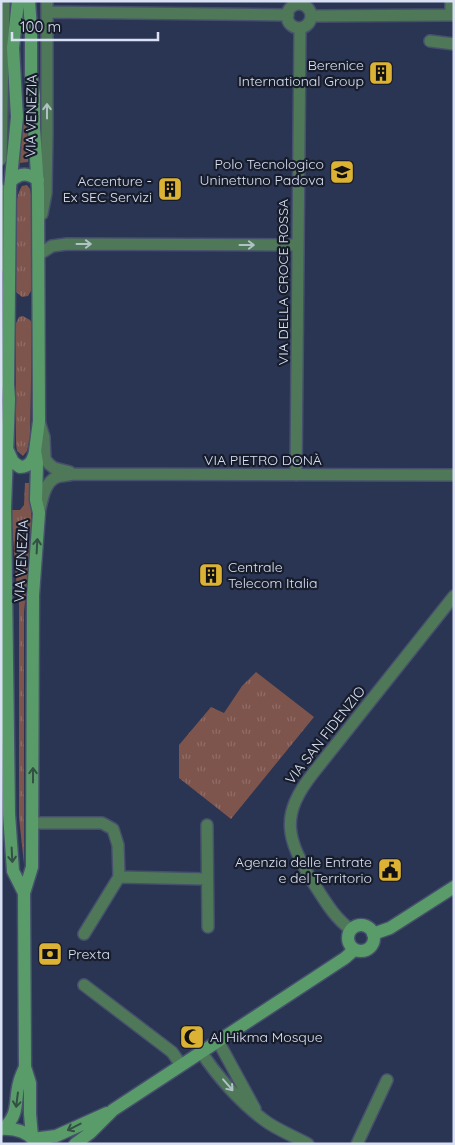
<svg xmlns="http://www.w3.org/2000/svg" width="455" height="1145" font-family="Quicksand,sans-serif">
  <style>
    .grass { fill: url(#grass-tufts) }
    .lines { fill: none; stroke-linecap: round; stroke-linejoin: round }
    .minor-casing { stroke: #46506d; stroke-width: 14 }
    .secondary-casing { stroke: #46506d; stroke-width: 15 }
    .minor { stroke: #4f7858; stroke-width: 11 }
    .secondary { stroke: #5a9c69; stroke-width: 12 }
    .oneway { stroke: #b0c2c6 }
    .oneway2 { stroke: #325044 }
    .labels { text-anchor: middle; stroke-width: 4.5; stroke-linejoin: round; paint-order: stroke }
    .poi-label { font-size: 14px; fill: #dae1f5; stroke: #181d2b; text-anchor: end }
    .street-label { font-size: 14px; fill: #dae1f5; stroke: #181d2b }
  </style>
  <defs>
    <pattern id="grass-tufts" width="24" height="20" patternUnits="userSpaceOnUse" patternTransform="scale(1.25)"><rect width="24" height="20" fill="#7e554d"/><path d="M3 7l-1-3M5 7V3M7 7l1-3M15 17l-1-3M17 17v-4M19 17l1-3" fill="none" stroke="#906d67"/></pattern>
  </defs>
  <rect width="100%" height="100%" fill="#2a3453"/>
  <path class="grass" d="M28 121V162L19 163 23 122Z
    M27 185 30 189 32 200 31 291 28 296 22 297 15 291C15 268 10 203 22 186Z
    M23 316 30 320 32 323 30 438 27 451 23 456 17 451 16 444V323L19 317Z
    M25 483H31V545L24 612V864L19 817V603L16 578 11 510H20L24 505Z
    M256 672 314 717 231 819 179 778V745L211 707 224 713 242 686Z"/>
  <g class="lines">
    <defs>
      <path id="minor" d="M451 1V15H454
        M287 16a12 12 0 1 1 24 0a12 12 0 1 1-24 0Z
        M47 12 288 15
        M312 16 451 15
        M430 41 454 44
        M1 159 4 1
        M1 190 3 254 8 270
        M42 214 46 193 47 132V1
        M38 255 52 246 67 244 298 245
        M39 421 44 437 45 459 49 464 54 468 70 472
        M296 475 300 29
        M39 513C42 501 44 482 57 477 62 475 68 476 73 474L454 475
        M33 823H102L113 829 118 845 119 877 207 879
        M207 825 208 927
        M350 929C334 917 325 901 314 884 286 838 279 816 314 772L454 596
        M84 934 119 877
        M84 985 172 1052 181 1065
        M218 1041 255 1109
        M201 1052C218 1077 240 1102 264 1120 277 1130 294 1136 308 1144
        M357 1144 387 1080"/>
      <path id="secondary" d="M18 1 13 48 17 117 10 188 8 384 9 399 5 507 9 814 13 871 24 893
        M29 1 31 28V74L34 95V128L38 189 39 421 35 451 37 463 36 500 39 513 33 595 32 867 24 893 25 1067 30 1083V1114L32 1137
        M11 181C21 172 28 173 38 180
        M8 451 13 462 20 467C30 467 33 460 35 452
        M348 938a13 13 0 1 1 26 0a13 13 0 1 1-26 0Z
        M373 934 390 928 454 887
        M1 1129C15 1128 26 1131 35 1141
        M3 1129C20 1114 14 1102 19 1083 20 1078 23 1072 25 1067
        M33 1139 56 1136 107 1113
        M75 1144 90 1133 113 1110 345 958 354 950"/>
    </defs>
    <use href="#minor" class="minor-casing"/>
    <use href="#secondary" class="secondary-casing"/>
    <use href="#minor" class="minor"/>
    <use href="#secondary" class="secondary"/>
  </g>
  <defs><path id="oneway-shaft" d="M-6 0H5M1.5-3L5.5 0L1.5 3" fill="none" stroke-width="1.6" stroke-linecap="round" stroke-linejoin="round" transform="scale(1.25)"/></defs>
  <g class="oneway">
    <use href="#oneway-shaft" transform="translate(47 111) rotate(-90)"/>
    <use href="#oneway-shaft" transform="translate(84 244)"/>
    <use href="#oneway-shaft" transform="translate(247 245)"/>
    <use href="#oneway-shaft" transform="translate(228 1085) rotate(49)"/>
  </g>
  <g class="oneway2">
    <use href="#oneway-shaft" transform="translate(37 546) rotate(-87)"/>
    <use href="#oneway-shaft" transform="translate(33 775) rotate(-90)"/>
    <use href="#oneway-shaft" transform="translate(12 855) rotate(87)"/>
    <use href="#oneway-shaft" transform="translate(17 1100) rotate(97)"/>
    <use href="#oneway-shaft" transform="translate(74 1127) rotate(153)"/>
  </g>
  <defs>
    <symbol id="building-square" viewBox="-11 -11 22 22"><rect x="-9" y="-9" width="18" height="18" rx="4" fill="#dbb233" stroke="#181d2b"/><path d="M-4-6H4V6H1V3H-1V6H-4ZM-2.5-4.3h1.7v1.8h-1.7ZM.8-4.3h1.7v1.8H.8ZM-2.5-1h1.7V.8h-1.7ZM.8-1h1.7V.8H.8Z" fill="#111"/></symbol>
    <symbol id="university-square" viewBox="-11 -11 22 22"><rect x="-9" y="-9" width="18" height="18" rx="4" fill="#dbb233" stroke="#181d2b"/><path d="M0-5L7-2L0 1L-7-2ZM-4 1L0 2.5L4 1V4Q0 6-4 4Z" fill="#111"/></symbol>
    <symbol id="civic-square" viewBox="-11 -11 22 22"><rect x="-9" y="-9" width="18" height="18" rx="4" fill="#dbb233" stroke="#181d2b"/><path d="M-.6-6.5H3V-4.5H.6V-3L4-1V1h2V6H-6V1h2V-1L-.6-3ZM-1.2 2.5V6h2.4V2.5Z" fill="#111"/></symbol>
    <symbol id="bank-square" viewBox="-11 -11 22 22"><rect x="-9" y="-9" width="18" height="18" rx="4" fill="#dbb233" stroke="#181d2b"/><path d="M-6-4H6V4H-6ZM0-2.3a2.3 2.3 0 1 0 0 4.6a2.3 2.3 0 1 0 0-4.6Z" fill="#111"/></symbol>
    <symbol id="mosque-square" viewBox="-11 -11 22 22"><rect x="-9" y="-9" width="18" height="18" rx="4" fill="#dbb233" stroke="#181d2b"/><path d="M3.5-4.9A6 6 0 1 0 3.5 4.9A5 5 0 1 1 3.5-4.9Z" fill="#111"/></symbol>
  </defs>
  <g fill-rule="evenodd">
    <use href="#building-square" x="367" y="59" width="28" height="28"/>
    <use href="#university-square" x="328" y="158" width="28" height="28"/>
    <use href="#building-square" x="156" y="175" width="28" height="28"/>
    <use href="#building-square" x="197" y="561" width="28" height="28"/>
    <use href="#civic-square" x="376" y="856" width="28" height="28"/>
    <use href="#bank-square" x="36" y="940" width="28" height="28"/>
    <use href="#mosque-square" x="178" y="1023" width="28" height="28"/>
  </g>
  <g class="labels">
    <g class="poi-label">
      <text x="364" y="70">Berenice<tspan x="364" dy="16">International Group</tspan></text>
      <text x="324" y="169">Polo Tecnologico<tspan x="324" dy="16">Uninettuno Padova</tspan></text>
      <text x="152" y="186">Accenture -<tspan x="152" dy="16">Ex SEC Servizi</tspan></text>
      <text x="228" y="572" text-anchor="start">Centrale<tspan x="228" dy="16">Telecom Italia</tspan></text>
      <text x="372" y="867">Agenzia delle Entrate<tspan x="372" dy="16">e del Territorio</tspan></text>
      <text x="68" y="959" text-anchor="start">Prexta</text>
      <text x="210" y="1042" text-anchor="start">Al Hikma Mosque</text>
    </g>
    <g class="street-label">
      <text transform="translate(31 116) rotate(-89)" y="5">VIA VENEZIA</text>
      <text transform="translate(283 282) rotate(-90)" y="5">VIA DELLA CROCE ROSSA</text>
      <text x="263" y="465">VIA PIETRO DONÀ</text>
      <text transform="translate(21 561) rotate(-87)" y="5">VIA VENEZIA</text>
      <text transform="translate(325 735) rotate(-52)" y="5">VIA SAN FIDENZIO</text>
    </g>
  </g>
  <rect width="455" height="1145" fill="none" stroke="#dae1f5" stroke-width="5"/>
  <path d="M12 32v8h146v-8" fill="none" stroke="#dae1f5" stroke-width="2.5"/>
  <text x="20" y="32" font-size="15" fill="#dae1f5" stroke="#181d2b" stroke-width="4" paint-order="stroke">100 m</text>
</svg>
